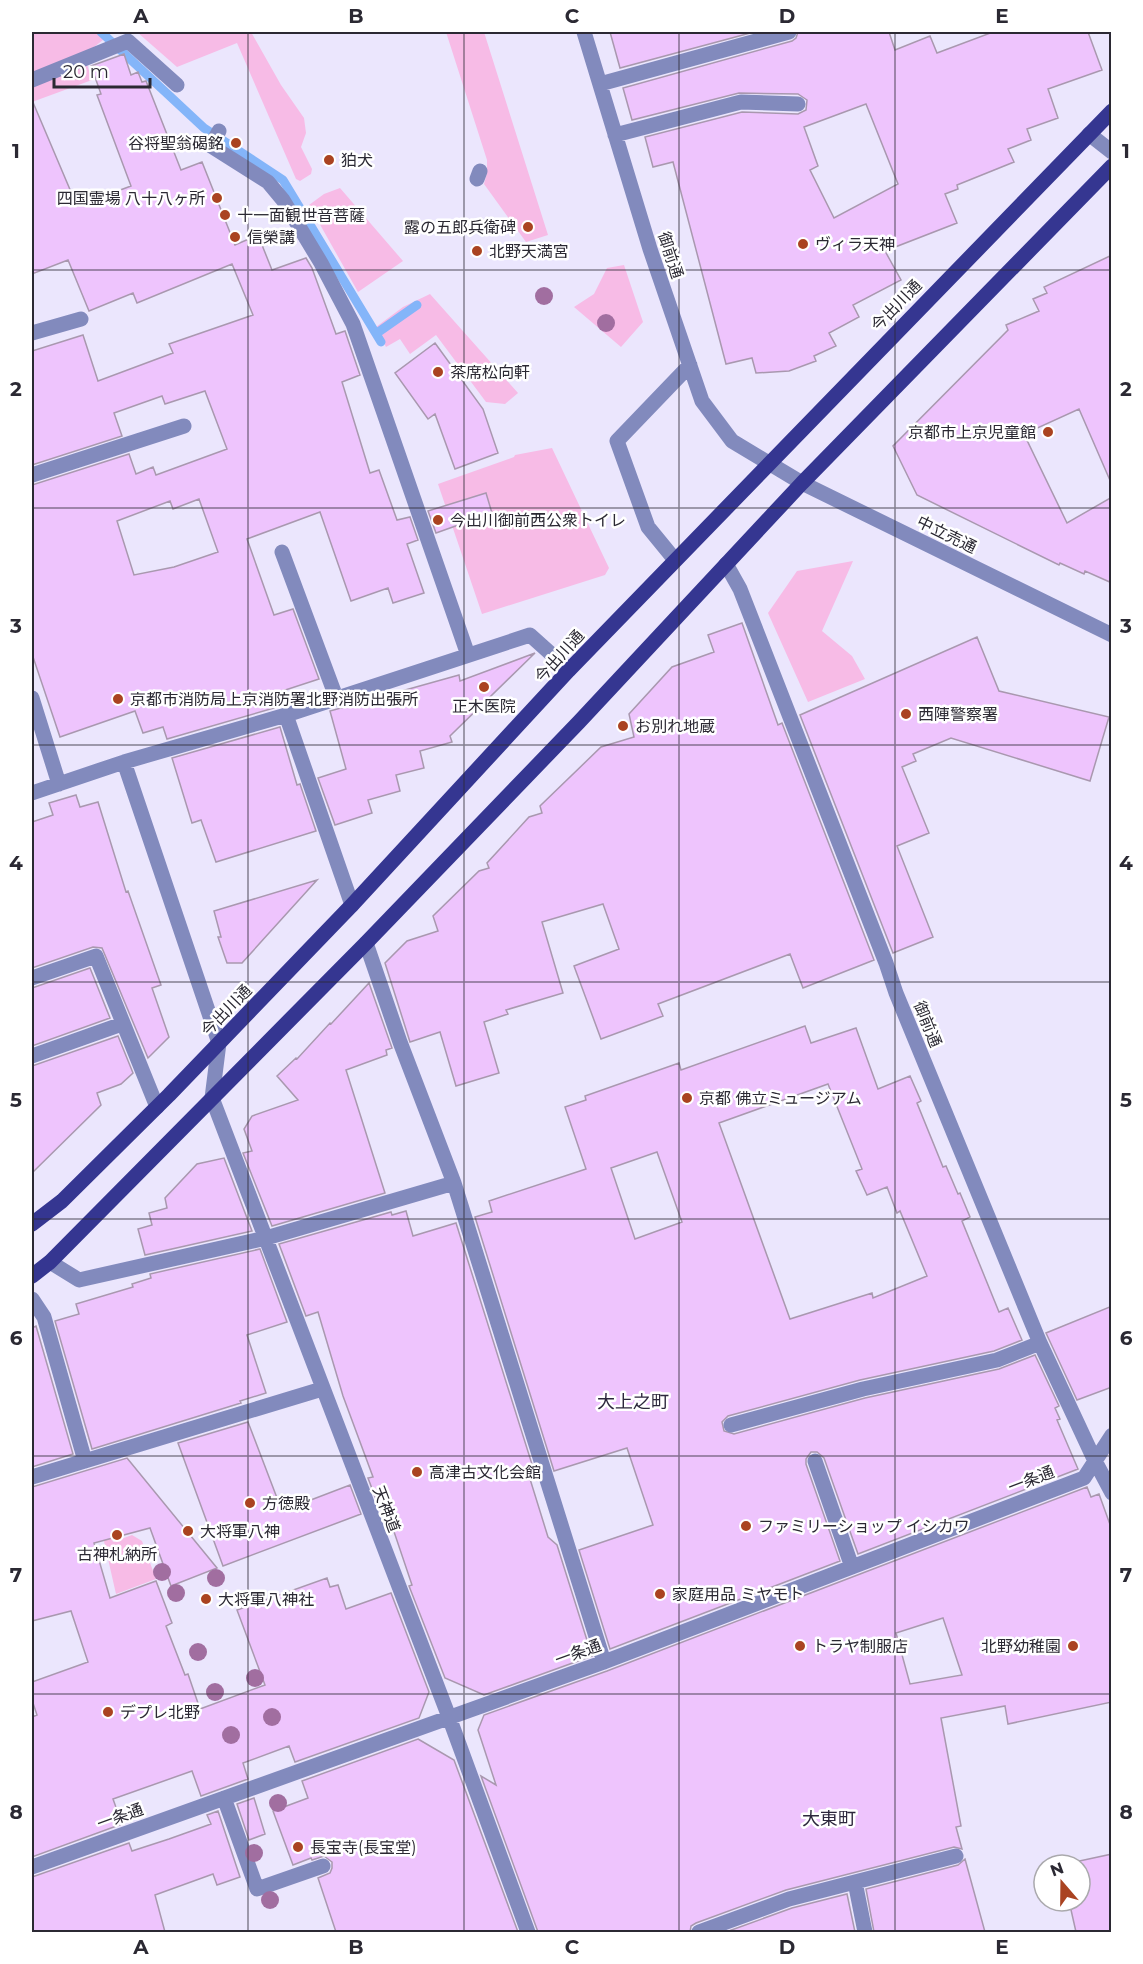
<svg xmlns="http://www.w3.org/2000/svg" width="1143" height="1964" font-family="Montserrat,'Noto Sans JP',sans-serif">
  <style>
    .green { fill: #f7bbe6 }
    .lines { fill: none; stroke-linecap: round; stroke-linejoin: round }
    .stream { stroke: #84b5f9; stroke-width: 9 }
    .building { fill: #eec4fd; stroke: #a998af; stroke-width: 1.5; fill-rule: evenodd }
    .minor { stroke: #828abd; stroke-width: 15 }
    .major { stroke: #353691; stroke-width: 15 }
    .tree { fill: #a16ea0 }
    .grid { fill: none; stroke: #2b2933; stroke-width: 1.5; stroke-opacity: 0.55 }
    .poi-dot { fill: #aa4321; stroke: #fff; stroke-width: 2 }
    .labels { text-anchor: middle; stroke-width: 5; stroke-linejoin: round; paint-order: stroke }
    .poi-label { font-size: 16px; fill: #2b2933; stroke: #fff; text-anchor: start }
    .street-label { font-size: 16px; fill: #2b2933; stroke: #fff }
    .neighbourhood-label { font-size: 18px; fill: #2d273d; stroke: #fff }
    .neatline { fill: none; stroke: #2b2933; stroke-width: 2 }
    .grid-label { font-size: 20px; text-anchor: middle; font-weight: bold; fill: #2b2933 }
  </style>
  <rect width="100%" height="100%" fill="#ebe6fd"/>
  <path class="green" d="M32 32H113L84 55 92 80 32 102Z
    M137 32H251L281 85 304 118 306 133 301 147 312 169 311 174 300 181 296 179 237 43 177 67Z
    M446 32H484L548 235 526 242 484 184 487 173V160Z
    M340 188 403 261 358 292 309 205 324 194Z
    M624 265 643 322 621 347 574 307 594 294 607 268Z
    M430 294 518 393 505 404 486 402 436 335 410 354 400 339 386 347 376 327 403 307Z
    M552 448 609 568 605 575 482 614 438 484 514 457 515 455Z
    M853 561 822 631 852 656 865 679 808 702 768 613 797 571Z
    M96 1506 110 1532 113 1542 132 1535 142 1541 156 1579 116 1594Z"/>
  <g class="lines">
    <path class="stream" d="M101 32 204 128 283 180 381 342
      M377 333 417 305"/>
  </g>
  <path class="building" d="M610 32H754L620 68Z
    M798 32H889L895 50 930 36 937 53 993 32H1088L1102 70 1048 89 1058 118 1027 129 1031 140 1008 149 1014 162 957 185 958 189 945 194 957 223 885 251 901 280 853 305 859 317 829 333 836 346 814 356 816 361 789 371 756 373 752 358 726 364 673 162 653 167 645 137 742 112 798 114 806 110 807 100 798 94 739 93 632 120 623 88 792 41 796 38ZM866 104 898 184 834 218 810 170 818 166 804 127Z
    M124 54 131 75 138 72 142 82 146 81 181 170 202 162 235 245 258 235 272 270 306 258 312 268 336 334 345 331 360 375 342 382 370 473 379 470 397 520 410 517 418 540 407 544 424 593 393 603 388 588 351 601 320 512 247 539 274 615 293 609 319 679 270 695 274 708 167 739 163 727 143 733 135 711 60 737 32 654V485L129 454 136 474 153 467 156 475 227 449 205 391 165 404 162 396 114 413 122 436 32 465V351L83 335 98 381 173 353 169 344 253 315 232 264 137 303 133 293 89 311 68 260 32 274V100L77 206 131 186 97 95 101 94 91 66ZM199 499 218 552 174 567 134 575 117 521 170 501 173 509Z
    M1112 255V485L1079 409 1024 434 1067 523 1112 497V583L1085 571 1084 574 1060 563 1059 565 917 495 893 446 1008 330 1006 325 1039 311 1033 299 1047 293 1044 287Z
    M435 343 483 409 498 453 455 469 435 414 428 419 395 373Z
    M486 493 492 513 436 533 428 511Z
    M742 623 778 725 782 723 874 960 803 988 790 954 658 1004 663 1016 601 1039 574 966 619 949 603 904 542 922 563 993 506 1010 508 1014 484 1022 499 1073 456 1086 440 1032 410 1042 385 963 407 941 438 931 433 916 479 871 489 868 487 863 529 817 542 813 540 806 601 747 634 737 629 714 672 667 714 652 708 635Z
    M977 637 999 691 1109 717 1090 781 951 738 913 754 916 761 902 767 929 833 897 846 933 937 893 953 800 715Z
    M535 653 450 736 452 742 420 751 424 768 396 775 400 791 368 800 372 813 335 825 318 778 346 769 330 711 459 675 460 681Z
    M280 727 297 785 300 784 316 831 216 862 201 820 192 823 172 758Z
    M76 795 80 807 98 802 126 892 128 891 161 985 152 988 169 1037 148 1058 102 948 93 947 32 968V822L53 815 49 803Z
    M317 880 242 963H227L218 937H221L214 911Z
    M90 968 110 1018 32 1046V988Z
    M369 983 392 1048 386 1050 387 1055 346 1070 385 1193 272 1226 243 1153 252 1151 244 1129 252 1116 298 1100 277 1076 296 1058 297 1059 330 1023 331 1024Z
    M805 1026 811 1043 856 1028 878 1089 910 1076 921 1101 917 1103 943 1167 946 1166 958 1194 960 1193 970 1217 962 1221 999 1312 1008 1308 1022 1340 994 1351 860 1380 728 1416 722 1422 724 1431 734 1434 865 1398 999 1369 1035 1355 1059 1406 1055 1408 1060 1419 1057 1420 1078 1469 858 1554 824 1458 817 1452H811L806 1459V1464L840 1561 610 1649 579 1550 653 1525 627 1448 554 1471 475 1217 492 1212 489 1201 586 1169 565 1107 586 1100 585 1096 679 1063 681 1070ZM828 1084 862 1169 856 1171 867 1195 887 1187 897 1213 900 1211 927 1276 873 1298 872 1293 790 1319 719 1123ZM657 1152 682 1222 635 1239 611 1168Z
    M118 1036 133 1073 121 1084 97 1093 101 1105 32 1173V1066Z
    M224 1158 252 1231 145 1255 138 1229 152 1225 149 1213 167 1208 165 1198 197 1164Z
    M406 1211 413 1236 456 1223 536 1477 530 1479 548 1537 557 1545 592 1656 484 1695 445 1678 409 1586 412 1585 385 1505 379 1507 368 1478 373 1477 343 1396 318 1312 306 1316 279 1244 391 1212 392 1215Z
    M260 1249 287 1322 247 1335 266 1393 240 1401 241 1403 92 1449 55 1321 79 1314 76 1304 133 1287 132 1284 151 1278 150 1274Z
    M1112 1306V1387L1077 1400 1046 1333Z
    M36 1326 73 1454 32 1467V1328Z
    M248 1422 282 1511 350 1485 361 1514 223 1566 178 1443Z
    M127 1458 217 1568 171 1586 150 1528 94 1543 110 1598 156 1581 172 1623 166 1626 185 1675 188 1674 200 1709 265 1685 237 1610 327 1578 330 1587 338 1585 346 1609 391 1593 429 1692 419 1718 295 1762 289 1746 243 1763 248 1779 201 1796 192 1771 113 1799 122 1824 32 1857V1717L37 1715 32 1700V1682L88 1662 71 1611 32 1621V1487Z
    M1087 1487 1091 1497 1099 1494 1112 1530V1702L1008 1724 1005 1706 941 1718 961 1826 956 1827 962 1849 954 1847 786 1890 696 1923 691 1926 690 1932H538L481 1776 496 1785 478 1730 484 1715 607 1671ZM943 1618 962 1675 910 1684 896 1633Z
    M418 1739 454 1760 518 1932H336L318 1878 330 1873 332 1868V1862L324 1856 312 1860 311 1858 293 1865 273 1811 308 1798 302 1781Z
    M254 1798 265 1834 249 1840 237 1804Z
    M218 1811 240 1877 217 1885 213 1874 155 1895 165 1932H32V1877L129 1843 132 1851 169 1839 211 1824 207 1815Z
    M1112 1854V1932H1076L1069 1901H1080V1865H1071L1070 1863Z
    M965 1859 985 1932H874L866 1889 958 1865Z
    M847 1894 855 1932H726L792 1908Z"/>
  <g class="lines">
    <path class="minor" d="M584 32 650 249 702 401 732 441 802 483 1112 635
      M32 80 128 41 177 85
      M600 84 789 32
      M219 131 211 146 268 182 283 200 321 263 353 324 468 655
      M1089 134 1112 152
      M615 135 741 102 798 104
      M477 179 480 171
      M32 333 81 319
      M32 475 184 426
      M282 552 336 697
      M675 560 648 527 617 441 690 365
      M726 564 740 589 886 963 896 993 1040 1343 1095 1461 1112 1493
      M32 698 59 784
      M286 715 352 905
      M124 762 219 1043 212 1098 449 1717 528 1932
      M32 793 124 762 286 715 530 635 569 670
      M366 943 400 1042 454 1183 604 1662
      M32 978 96 956 157 1107
      M32 1056 122 1024
      M50 1262 79 1280 266 1238 454 1183
      M32 1299 44 1317 85 1461
      M731 1425 863 1389 997 1360 1040 1343
      M815 1461 852 1567
      M32 1477 322 1389
      M224 1798 257 1889 323 1866
      M32 1867 604 1662 1084 1478 1112 1435
      M855 1882 865 1932
      M699 1932 789 1899 956 1856"/>
    <path class="major" d="M32 1224 62 1201 169 1095 352 905 569 670 1112 111
      M32 1276 50 1262 366 943 579 722 802 483 1112 166"/>
  </g>
  <g class="tree">
    <circle cx="544" cy="296" r="9"/>
    <circle cx="606" cy="323" r="9"/>
    <circle cx="162" cy="1572" r="9"/>
    <circle cx="216" cy="1578" r="9"/>
    <circle cx="176" cy="1593" r="9"/>
    <circle cx="198" cy="1652" r="9"/>
    <circle cx="255" cy="1678" r="9"/>
    <circle cx="215" cy="1692" r="9"/>
    <circle cx="272" cy="1717" r="9"/>
    <circle cx="231" cy="1735" r="9"/>
    <circle cx="278" cy="1803" r="9"/>
    <circle cx="254" cy="1853" r="9"/>
    <circle cx="270" cy="1900" r="9"/>
  </g>
  <path class="grid" d="M248 32V1932M464 32V1932M679 32V1932M895 32V1932M32 270H1112M32 508H1112M32 745H1112M32 982H1112M32 1219H1112M32 1456H1112M32 1694H1112"/>
  <g class="poi-dot">
    <circle cx="236" cy="143" r="6"/>
    <circle cx="329" cy="160" r="6"/>
    <circle cx="217" cy="198" r="6"/>
    <circle cx="225" cy="215" r="6"/>
    <circle cx="528" cy="227" r="6"/>
    <circle cx="235" cy="237" r="6"/>
    <circle cx="803" cy="244" r="6"/>
    <circle cx="477" cy="251" r="6"/>
    <circle cx="438" cy="372" r="6"/>
    <circle cx="1048" cy="432" r="6"/>
    <circle cx="438" cy="520" r="6"/>
    <circle cx="484" cy="687" r="6"/>
    <circle cx="118" cy="699" r="6"/>
    <circle cx="906" cy="714" r="6"/>
    <circle cx="623" cy="726" r="6"/>
    <circle cx="687" cy="1098" r="6"/>
    <circle cx="417" cy="1472" r="6"/>
    <circle cx="250" cy="1503" r="6"/>
    <circle cx="746" cy="1526" r="6"/>
    <circle cx="188" cy="1531" r="6"/>
    <circle cx="117" cy="1535" r="6"/>
    <circle cx="660" cy="1594" r="6"/>
    <circle cx="206" cy="1599" r="6"/>
    <circle cx="800" cy="1646" r="6"/>
    <circle cx="1073" cy="1646" r="6"/>
    <circle cx="108" cy="1712" r="6"/>
    <circle cx="298" cy="1847" r="6"/>
  </g>
  <g class="labels">
    <g class="poi-label">
      <text x="224" y="149" text-anchor="end">谷将聖翁碣銘</text>
      <text x="341" y="166">狛犬</text>
      <text x="205" y="204" text-anchor="end">四国霊場 八十八ヶ所</text>
      <text x="237" y="221">十一面観世音菩薩</text>
      <text x="516" y="233" text-anchor="end">露の五郎兵衛碑</text>
      <text x="247" y="243">信榮講</text>
      <text x="815" y="250">ヴィラ天神</text>
      <text x="489" y="257">北野天満宮</text>
      <text x="450" y="378">茶席松向軒</text>
      <text x="1036" y="438" text-anchor="end">京都市上京児童館</text>
      <text x="450" y="526">今出川御前西公衆トイレ</text>
      <text x="130" y="705">京都市消防局上京消防署北野消防出張所</text>
      <text x="484" y="712" text-anchor="middle">正木医院</text>
      <text x="918" y="720">西陣警察署</text>
      <text x="635" y="732">お別れ地蔵</text>
      <text x="699" y="1104">京都 佛立ミュージアム</text>
      <text x="429" y="1478">高津古文化会館</text>
      <text x="262" y="1509">方徳殿</text>
      <text x="758" y="1532">ファミリーショップ イシカワ</text>
      <text x="200" y="1537">大将軍八神</text>
      <text x="117" y="1560" text-anchor="middle">古神札納所</text>
      <text x="672" y="1600">家庭用品 ミヤモト</text>
      <text x="218" y="1605">大将軍八神社</text>
      <text x="812" y="1652">トラヤ制服店</text>
      <text x="1061" y="1652" text-anchor="end">北野幼稚園</text>
      <text x="120" y="1718">デプレ北野</text>
      <text x="310" y="1853">長宝寺(長宝堂)</text>
    </g>
    <g class="street-label">
      <text transform="translate(671 255) rotate(72)" y="6">御前通</text>
      <text transform="translate(896 305) rotate(-46)" y="6">今出川通</text>
      <text transform="translate(947 534) rotate(26)" y="6">中立売通</text>
      <text transform="translate(559 656) rotate(-48)" y="6">今出川通</text>
      <text transform="translate(226 1010) rotate(-46)" y="6">今出川通</text>
      <text transform="translate(928 1024) rotate(68)" y="6">御前通</text>
      <text transform="translate(1031 1479) rotate(-21)" y="6">一条通</text>
      <text transform="translate(387 1509) rotate(69)" y="6">天神道</text>
      <text transform="translate(578 1652) rotate(-20)" y="6">一条通</text>
      <text transform="translate(120 1816) rotate(-20)" y="6">一条通</text>
    </g>
    <g class="neighbourhood-label">
      <text x="633" y="1408">大上之町</text>
      <text x="829" y="1825">大東町</text>
    </g>
  </g>
  <rect width="1143" height="1964" fill="none" stroke="#ffffff" stroke-width="66"/>
  <g transform="translate(1062 1883) rotate(340)"><circle r="28" fill="#ffffff" stroke="#aaa9ad" stroke-width="1.5"/>
  <path d="M0-4.5L10 22L0 15L-10 22Z" fill="#aa4321"/>
  <text y="-9" font-size="16" font-weight="bold" text-anchor="middle" fill="#2b2933">N</text>
  </g>
  <path d="M54 78v9h96v-9" fill="none" stroke="#2b2933" stroke-width="3"/>
  <text x="63" y="78" font-size="18" fill="#2b2933" stroke="#ffffff" stroke-width="4.5" paint-order="stroke">20 m</text>
  <rect x="33" y="33" width="1077" height="1898" class="neatline"/>
  <g class="grid-label">
    <text x="141" y="23">A</text>
    <text x="356" y="23">B</text>
    <text x="572" y="23">C</text>
    <text x="787" y="23">D</text>
    <text x="1002" y="23">E</text>
    <text x="16" y="158">1</text>
    <text x="1126" y="158">1</text>
    <text x="16" y="396">2</text>
    <text x="1126" y="396">2</text>
    <text x="16" y="633">3</text>
    <text x="1126" y="633">3</text>
    <text x="16" y="870">4</text>
    <text x="1126" y="870">4</text>
    <text x="16" y="1107">5</text>
    <text x="1126" y="1107">5</text>
    <text x="16" y="1345">6</text>
    <text x="1126" y="1345">6</text>
    <text x="16" y="1582">7</text>
    <text x="1126" y="1582">7</text>
    <text x="16" y="1819">8</text>
    <text x="1126" y="1819">8</text>
    <text x="141" y="1954">A</text>
    <text x="356" y="1954">B</text>
    <text x="572" y="1954">C</text>
    <text x="787" y="1954">D</text>
    <text x="1002" y="1954">E</text>
  </g>
</svg>
